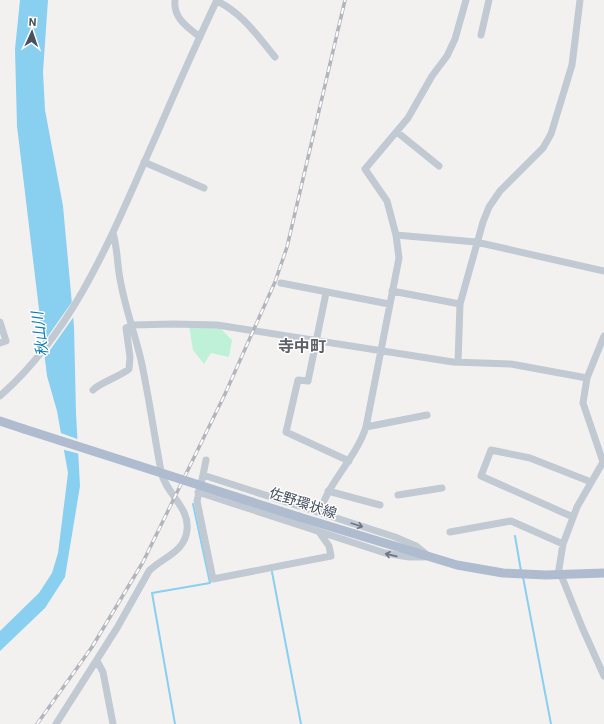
<svg xmlns="http://www.w3.org/2000/svg" width="604" height="724" font-family="Roboto,'Noto Sans JP',sans-serif">
  <style>
    .green { fill: #bef1d8 }
    .water { fill: #89cff0 }
    .pier { fill: #f3f1f0 }
    .lines { fill: none; stroke-linecap: round; stroke-linejoin: round }
    .stream { stroke: #89cff0; stroke-width: 2 }
    .minor { stroke: #c1c9d3; stroke-width: 7 }
    .major { stroke: #afbcd0; stroke-width: 9 }
    .rail-casing { stroke: #b2b5bb; stroke-width: 3.5 }
    .rail { stroke: #fff; stroke-width: 2; stroke-dasharray: 6; stroke-linecap: butt }
    .major-bridge { stroke: #afbcd0; stroke-width: 9 }
    .oneway { stroke: #6c7582 }
    .labels { text-anchor: middle; stroke-width: 3; stroke-linejoin: round; paint-order: stroke }
    .street-label { font-size: 14px; fill: #47515f; stroke: #fff }
    .water-label { font-size: 15px; font-style: italic; fill: #067bb3; stroke: #fff }
    .quarter-label { font-size: 16px; font-weight: bold; fill: #5d6066; stroke: #fff }
  </style>
  <rect width="100%" height="100%" fill="#f3f1f0"/>
  <path class="green" d="M189 326 219 327 232 340 229 357 211 353 204 364 193 350Z"/>
  <path class="water" d="M20 0H48L43 72 45 110 63 206 74 326 76 413 80 486 65 577 45 608 0 651V631L39 593 52 573 58 553 68 473 57 411 47 376 17 126 15 49Z"/>
  <path class="pier" d="M74 299 75 315 43 360 41 346Z
    M58 432 80 440V454L61 449Z"/>
  <g class="lines">
    <path class="stream" d="M515 536 521 571
      M272 572 301 724
      M523 577 551 724
      M175 724 152 593 210 583 193 504"/>
    <path class="minor" d="M175 0C173 18 187 27 200 37
      M217 1C242 13 257 35 275 57
      M481 35 489 0
      M397 132 439 166
      M144 162 204 188
      M396 235 476 242 604 271
      M281 283 389 304
      M392 291 460 304
      M326 293 308 381 298 380 286 432 349 461
      M0 322 6 341 0 343
      M458 362 460 304 483 222 489 207 500 191 543 148 551 134 572 65 580 0
      M587 378 604 336
      M93 390C99 383 119 377 129 369L130 357 126 328 132 325 174 324 217 325 453 362 511 364 587 378 583 403 603 462 577 507 563 544 558 575
      M0 396C71 333 107 247 144 163 168 109 191 54 217 0
      M366 427 427 415
      M203 475 206 460
      M328 491 380 505
      M198 492 385 553 409 557H424
      M398 495 442 488
      M320 512C329 481 356 458 366 427L399 258 396 235 387 201 365 169 408 118 432 76 447 56 455 39 466 0
      M573 517 481 476 491 450 530 458 591 482
      M319 532 329 546 331 556 213 579 197 501 203 475 395 537 416 546 426 554
      M450 532 511 521 563 544
      M561 575 582 627 604 676
      M97 661 103 672 113 724
      M56 724 117 628 149 571C163 557 185 552 187 530 190 507 165 493 161 471 154 434 149 397 141 360 135 335 126 310 121 284 117 267 118 250 113 233"/>
    <path class="major" d="M0 421 24 429
      M299 517 457 565 503 573 546 575 604 573"/>
    <defs>
      <path id="rail" d="M37 724 92 647 143 562 225 394 275 282 287 247 345 0"/>
    </defs>
    <use href="#rail" class="rail-casing"/>
    <use href="#rail" class="rail"/>
    <path class="major-bridge" d="M24 429 299 517"/>
  </g>
  <defs><path id="oneway-shaft" d="M-6 0H5M1.5-3L5.5 0L1.5 3" fill="none" stroke-width="1.6" stroke-linecap="round" stroke-linejoin="round"/></defs>
  <g class="oneway">
    <use href="#oneway-shaft" transform="translate(357 525) rotate(18)"/>
    <use href="#oneway-shaft" transform="translate(391 555) rotate(-167)"/>
  </g>
  <g class="labels">
    <g class="street-label">
      <text transform="translate(303 503) rotate(18)" y="5">佐野環状線</text>
    </g>
    <g class="water-label">
      <text transform="translate(40 334) rotate(-97)" y="5">秋山川</text>
    </g>
    <g class="quarter-label">
      <text x="302" y="352">寺中町</text>
    </g>
  </g>
  <g transform="translate(32 32) rotate(3)" stroke="#ffffff" stroke-width="3" paint-order="stroke">
  <path d="M0-3L7 15L0 10L-7 15Z" fill="#47515f"/>
  <text y="-6" font-size="11" font-weight="bold" text-anchor="middle" fill="#47515f">N</text>
  </g>
</svg>
